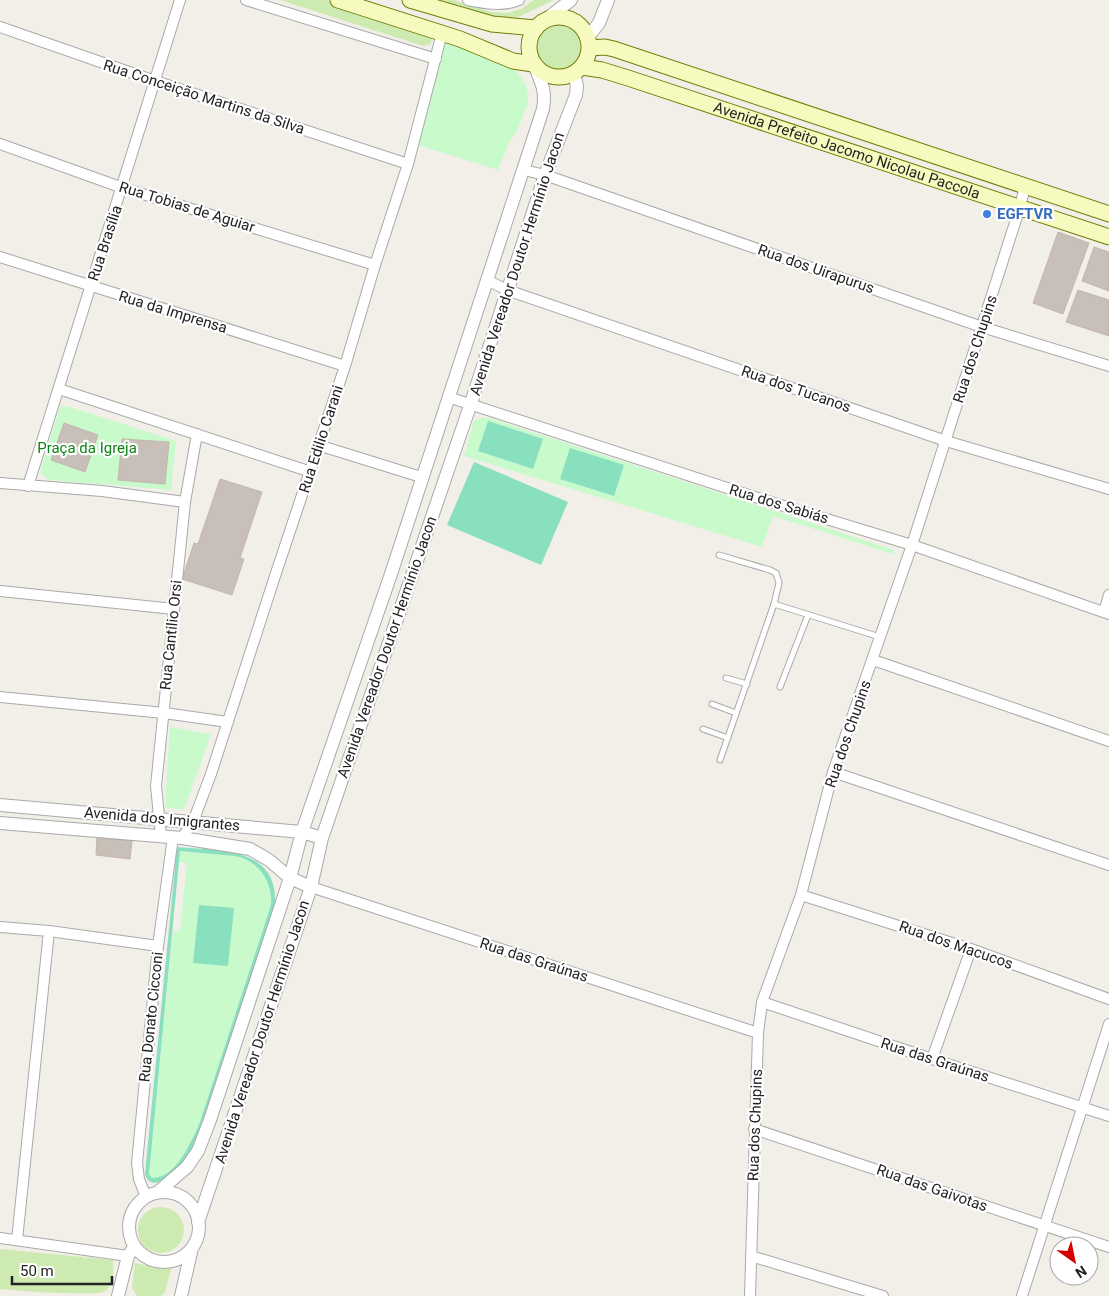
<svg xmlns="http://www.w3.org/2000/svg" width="1109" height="1296" font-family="Roboto,sans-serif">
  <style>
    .grass { fill: #cdebb0 }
    .park { fill: #c8facc }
    .pitch { fill: #88e0be; fill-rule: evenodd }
    .building { fill: #c7bfb8; stroke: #c4b6ab }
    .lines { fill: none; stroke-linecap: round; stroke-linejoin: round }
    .service-casing { stroke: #a9a9a9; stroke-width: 7 }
    .minor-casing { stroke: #a9a9a9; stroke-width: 12 }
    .tertiary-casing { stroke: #a9a9a9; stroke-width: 14 }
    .secondary-casing { stroke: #707d05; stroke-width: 17 }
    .service { stroke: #fff; stroke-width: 5 }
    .minor { stroke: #fff; stroke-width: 10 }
    .tertiary { stroke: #fff; stroke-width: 12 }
    .secondary { stroke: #f7fabf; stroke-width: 15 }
    .shop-dot { fill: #3f7fe0; stroke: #fff; stroke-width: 2 }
    .labels { text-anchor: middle; stroke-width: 4.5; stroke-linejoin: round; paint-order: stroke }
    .street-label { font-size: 15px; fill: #222; stroke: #fff }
    .shop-label { font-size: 15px; font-weight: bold; fill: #366cbe; stroke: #fff; text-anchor: start }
    .park-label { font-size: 15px; fill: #0c8416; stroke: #fff }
  </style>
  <rect width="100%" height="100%" fill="#f2efe9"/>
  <path class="grass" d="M280 0H326L428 34 432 40 430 44 423 46Z
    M424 0H454L491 12 507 13 521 9 534 0H554L512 20 502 21Z
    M536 47a24 24 0 1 1 48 0a24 24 0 1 1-48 0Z
    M138 1230a23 23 0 1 1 46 0a23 23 0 1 1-46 0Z
    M0 1249 113 1260C113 1272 115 1284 104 1292 91 1296 19 1291 0 1289Z
    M135 1263 154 1267 172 1265 165 1292 161 1296H137L132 1288Z"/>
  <path class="park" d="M444 39 512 66 521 77 526 85 528 96 527 106 517 131 509 143 498 170 418 145Z
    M67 406 176 441 171 490 50 480 42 475 41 468 60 407Z
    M480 418H490L894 550 893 554 773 516 762 547 464 456 474 421Z
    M170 727 211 734 184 810 165 807Z
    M180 851C198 853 223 853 239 857 261 863 273 884 271 905L200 1122C192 1140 176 1179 152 1178L149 1174 173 931H180L187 863 179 862Z"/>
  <path class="pitch" d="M488 421 543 439 533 469 478 451Z
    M570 448 624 465 614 496 560 479Z
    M474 462 568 502 541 565 447 525Z
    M177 847C219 851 279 846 275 906L204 1124C200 1133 196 1144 191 1152 184 1163 153 1199 145 1174ZM180 851C191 852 201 853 212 854 221 855 231 855 239 857 261 863 273 884 271 905L200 1122C192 1140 176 1179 152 1178L149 1174Z
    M199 905 234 908 228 966 193 963Z"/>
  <path class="building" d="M1058 232 1089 243 1063 314 1033 303Z
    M1094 247 1109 252V291L1082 281Z
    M1078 290 1109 300V336L1066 322Z
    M64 423 98 435 85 472 51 460Z
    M122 439 169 442 165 484 118 480Z
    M220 479 262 492 240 558 244 559 232 595 182 579 194 543 198 544Z
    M97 837 132 841 130 859 96 855Z"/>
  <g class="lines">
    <defs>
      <path id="service" d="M719 555 770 570 776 573 779 583 774 604 720 760
        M774 604 880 637
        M726 678 747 684
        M780 687 808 615
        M712 704 736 713
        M703 729 728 738"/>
      <path id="minor" d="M246 0 436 59
        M468 0C483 3 503 7 519 0
        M0 27 155 81 408 164
        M0 144 123 188 375 265
        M524 170 545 175 982 327 1109 366
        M0 257 345 366
        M487 280 507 290 946 441 1109 489
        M59 389 311 472
        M448 397 764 500 912 545 1109 614
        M318 445 421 477
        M0 483 102 491 185 502
        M28 486 180 0
        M0 591 174 609
        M1104 612 1109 595
        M873 660 1109 741
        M0 697 164 713 228 722
        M833 772 1109 865
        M161 836 156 786 185 502 197 434
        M182 838 193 822 211 774 275 576 345 366 375 265 408 164 442 33
        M311 887 758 1033
        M801 895 971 949 1109 999
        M0 927 49 931 158 946
        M762 1002 932 1059 1109 1116
        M932 1059 971 949
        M754 1129 1109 1247
        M146 1197 139 1179 137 1163 158 946 173 837
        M0 1238 128 1256
        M17 1240 49 931
        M751 1256 883 1296
        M750 1296 758 1033 762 1002 801 895 833 772 912 545 1020 207 1025 186
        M1022 1296 1109 1024"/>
      <path id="tertiary" d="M544 21 571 0
        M588 37 599 23 608 0
        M0 805 302 832 322 838
        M0 823 182 838 250 849 269 860 290 878 311 887
        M158 1192 187 1167 198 1151 210 1120 290 878 302 832 391 574 543 109C546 91 542 84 535 67
        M129 1227a35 35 0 1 1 70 0a35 35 0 1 1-70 0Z
        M198 1222 311 887 322 838 471 403 545 175 576 95 577 86 574 74
        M118 1296 128 1256 134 1247
        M181 1296 192 1248"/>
      <g id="secondary">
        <path d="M338 0 460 39 513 61 533 64"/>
        <path d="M410 0 492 24 536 28"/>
        <circle cx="559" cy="47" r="30"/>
        <path d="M590 48 605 47 614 49 1109 214"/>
        <path id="s1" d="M582 67 602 70 628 78 1109 237"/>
      </g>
    </defs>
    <use href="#service" class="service-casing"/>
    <use href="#minor" class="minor-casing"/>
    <use href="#tertiary" class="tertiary-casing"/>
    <use href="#secondary" class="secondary-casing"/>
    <use href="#service" class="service"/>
    <use href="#minor" class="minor"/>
    <use href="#tertiary" class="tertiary"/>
    <use href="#secondary" class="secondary"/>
  </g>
  <circle class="shop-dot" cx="987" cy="214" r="5"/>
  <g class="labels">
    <g class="street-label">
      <text transform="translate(204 97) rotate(18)" y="5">Rua Conceição Martins da Silva</text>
      <text dy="5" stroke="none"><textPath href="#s1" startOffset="278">Avenida Prefeito Jacomo Nicolau Paccola</textPath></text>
      <text transform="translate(187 207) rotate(17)" y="5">Rua Tobias de Aguiar</text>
      <text transform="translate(105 243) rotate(-72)" y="5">Rua Brasília</text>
      <text transform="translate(517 264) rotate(-72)" y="5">Avenida Vereador Doutor Hermínio Jacon</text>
      <text transform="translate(816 269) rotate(19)" y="5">Rua dos Uirapurus</text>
      <text transform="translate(173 312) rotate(17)" y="5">Rua da Imprensa</text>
      <text transform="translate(975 349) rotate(-72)" y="5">Rua dos Chupins</text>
      <text transform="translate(796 389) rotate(19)" y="5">Rua dos Tucanos</text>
      <text transform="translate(321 439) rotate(-72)" y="5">Rua Edilio Carani</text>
      <text transform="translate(779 504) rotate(17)" y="5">Rua dos Sabiás</text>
      <text transform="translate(171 635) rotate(-84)" y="5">Rua Cantilio Orsi</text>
      <text transform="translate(387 647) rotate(-71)" y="5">Avenida Vereador Doutor Hermínio Jacon</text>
      <text transform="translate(848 734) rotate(-71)" y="5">Rua dos Chupins</text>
      <text transform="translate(162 819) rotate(5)" y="5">Avenida dos Imigrantes</text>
      <text transform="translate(956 945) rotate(19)" y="5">Rua dos Macucos</text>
      <text transform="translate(534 960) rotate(18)" y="5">Rua das Graúnas</text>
      <text transform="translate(151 1017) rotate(-84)" y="5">Rua Donato Cicconi</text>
      <text transform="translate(262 1032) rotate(-72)" y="5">Avenida Vereador Doutor Hermínio Jacon</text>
      <text transform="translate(935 1060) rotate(18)" y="5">Rua das Graúnas</text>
      <text transform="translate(755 1125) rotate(-88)" y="5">Rua dos Chupins</text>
      <text transform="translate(932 1188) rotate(19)" y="5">Rua das Gaivotas</text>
    </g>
    <g class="shop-label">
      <text x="997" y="219">EGFTVR</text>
    </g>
    <g class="park-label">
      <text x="87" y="453">Praça da Igreja</text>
    </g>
  </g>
  <g transform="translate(1074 1261) rotate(147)"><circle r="24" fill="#ffffff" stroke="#a7a7a7"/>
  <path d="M0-4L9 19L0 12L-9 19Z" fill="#d40000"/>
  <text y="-8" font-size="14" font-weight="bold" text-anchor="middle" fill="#222222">N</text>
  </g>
  <path d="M12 1276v8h100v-8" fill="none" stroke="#222222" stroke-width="2.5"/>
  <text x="20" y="1276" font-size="15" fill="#222222" stroke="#ffffff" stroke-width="4" paint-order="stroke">50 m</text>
</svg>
